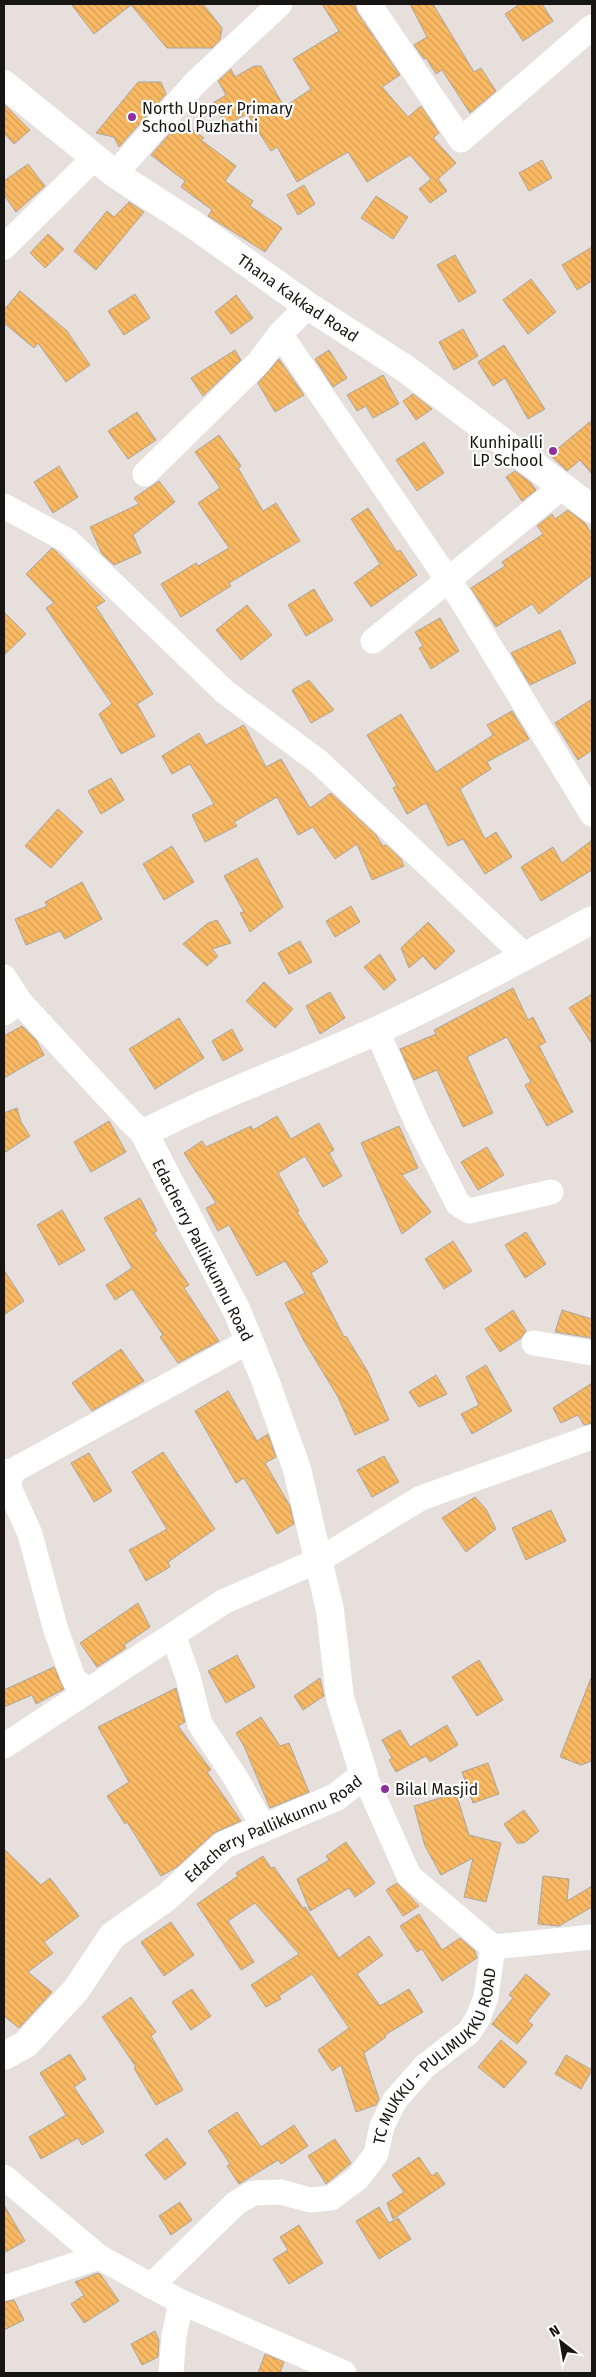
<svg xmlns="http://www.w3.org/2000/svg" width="596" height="2377" font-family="'Fira Sans',sans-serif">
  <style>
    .building { fill: url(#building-back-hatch); stroke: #aaa6a1 }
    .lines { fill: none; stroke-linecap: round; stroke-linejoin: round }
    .minor { stroke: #fff; stroke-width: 25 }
    .major { stroke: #fff; stroke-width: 28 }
    .poi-dot { fill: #8c319c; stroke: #fff; stroke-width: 2 }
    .labels { text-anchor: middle; stroke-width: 4.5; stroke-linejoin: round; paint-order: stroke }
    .poi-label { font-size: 16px; fill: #181614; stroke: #fff; text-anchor: start }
    .street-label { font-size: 16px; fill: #181614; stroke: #fff }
  </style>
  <defs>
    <pattern id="building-back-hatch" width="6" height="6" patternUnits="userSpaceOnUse" patternTransform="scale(1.25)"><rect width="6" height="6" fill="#f9b963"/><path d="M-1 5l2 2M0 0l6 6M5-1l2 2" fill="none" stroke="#d59e55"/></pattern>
  </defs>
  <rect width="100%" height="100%" fill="#e6dfdc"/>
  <path class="building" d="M71 4H203L222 28 220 40 212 48H167L131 5 94 34Z
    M322 4H355L357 12 400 75 382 87 408 117 421 106 439 133 433 138 456 163 438 179 447 191 430 203 419 189 431 179 410 155 367 182 348 152 297 182 277 147 271 151 247 114 226 125 213 103 226 95 218 81 231 69 235 77 254 66H261L284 107 311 89 293 59 339 31Z
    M410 4H433L474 72 481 68 496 91 470 113 442 70 436 74 426 58 424 59 414 45 427 37Z
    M520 4H542L553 21 523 41 505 14Z
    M138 82H161L166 94 119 147 114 137 96 133Z
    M4 104 30 130 14 144 4 133Z
    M181 121 204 138 201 140 236 166 225 181 253 201 250 206 282 228 265 252 208 216 212 210 181 187 185 181 151 155Z
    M542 160 552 178 529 191 519 173Z
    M28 164 45 186 16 212 4 195V181Z
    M304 185 315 204 298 215 287 195Z
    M376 196 408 217 393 239 361 218Z
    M129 202 144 212 96 270 74 251 107 211 114 217Z
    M48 234 64 249 45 268 30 253Z
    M592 247V281L577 290 562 265Z
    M455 255 476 292 459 302 437 265Z
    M531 279 556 312 528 334 503 300Z
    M20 291 67 331 90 365 66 382 38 343 34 348 4 323V310Z
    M135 294 150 318 124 335 108 311Z
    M236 295 253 318 231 334 215 312Z
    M463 329 478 356 454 370 439 342Z
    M504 345 545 409 528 419 505 378 493 386 478 362Z
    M235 350 241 360 203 396 191 378Z
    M329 350 347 378 333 387 315 359Z
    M279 359 304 395 275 412 258 383Z
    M383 375 399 404 373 418 366 406 357 411 347 395Z
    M413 394 432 409 416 420 403 401Z
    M137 412 156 440 128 459 108 431Z
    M592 420V474L580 460 567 471 550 455Z
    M219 435 241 466 238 468 263 511 276 503 300 541 229 583 231 586 181 617 161 584 196 563 198 566 229 548 198 503 220 488 195 452Z
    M424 442 444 473 417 491 396 460Z
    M59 466 78 497 53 513 34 482Z
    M515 471 530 482 536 490 522 501 506 477Z
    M159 481 175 502 133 535 141 553 114 565 102 554 90 527 139 504 134 498Z
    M368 508 397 552 400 550 417 575 371 607 354 583 380 564 351 519Z
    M568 510 585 523 592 534V575L539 614 532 604 496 627 471 588 505 566 502 562 543 534 537 526 552 514 555 519Z
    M52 548 57 552 105 601 96 607 153 694 137 704 155 736 121 754 99 714 112 704 46 608 54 603 26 574Z
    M314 589 333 620 306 636 288 605Z
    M247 605 272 635 241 660 216 630Z
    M4 612 26 634 4 655Z
    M440 618 459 651 431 669 419 648 423 646 415 632Z
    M560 630 576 663 530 685 511 653Z
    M309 680 334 710 311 723 292 690Z
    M592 699V750L578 760 555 723Z
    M512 711 529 739 487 762 491 769 460 789 485 839 496 832 512 857 485 874 463 839 448 846 426 803 407 814 393 788 397 786 367 735 401 714 436 772 493 735 487 725Z
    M244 725 266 767 281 759 310 808 331 793 376 835 383 846 386 845 401 859 404 866 372 880 357 844 335 859 313 827 298 835 277 797 234 822 237 826 205 842 192 815 214 804 190 764 172 774 162 756 199 733 206 745Z
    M111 778 124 800 101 814 88 791Z
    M58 809 83 832 51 868 25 846Z
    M592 840V870L541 901 521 867 553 847 562 863Z
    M172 846 194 882 164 900 143 864Z
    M257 858 283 907 250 932 240 913 244 912 224 876Z
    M82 882 102 919 65 939 60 931 26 945 15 919 47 906 45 902Z
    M351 906 360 922 335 937 326 921Z
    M217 920 231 943 212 949 218 956 207 966 183 944 208 923Z
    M428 922 455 951 435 970 423 956 409 968 401 948Z
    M300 941 312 962 289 974 278 953Z
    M380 954 396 980 384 990 364 967Z
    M264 982 293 1009 275 1028 246 1001Z
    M513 988 528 1020 533 1017 546 1042 539 1046 573 1112 547 1126 525 1085 531 1082 507 1037 467 1057 493 1113 463 1127 437 1070 414 1080 400 1049 436 1034 434 1030Z
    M330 992 345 1018 320 1034 306 1006Z
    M592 994V1044L569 1008Z
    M179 1018 204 1058 155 1089 129 1049Z
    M22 1026 36 1040 44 1055 4 1078V1036Z
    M232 1029 243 1050 223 1061 212 1041Z
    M17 1108 21 1122 30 1136 4 1153V1113Z
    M277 1116 291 1139 319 1123 334 1150 329 1153 342 1176 323 1187 305 1156 278 1173 299 1211 297 1212 328 1262 311 1273 344 1337 346 1336 368 1372 389 1420 355 1435 338 1397 304 1341 285 1303 305 1293 285 1261 257 1276 229 1225 218 1231 206 1208 216 1203 184 1153 202 1141 206 1147 251 1126 253 1130Z
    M109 1121 126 1152 91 1172 74 1142Z
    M399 1126 418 1168 402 1175 431 1212 402 1234 361 1143Z
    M487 1147 504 1175 478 1190 461 1162Z
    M140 1198 157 1231 154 1233 189 1285 184 1288 219 1341 178 1363 160 1337 163 1335 132 1289 115 1300 106 1285 132 1268 104 1218Z
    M62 1210 85 1250 59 1265 37 1225Z
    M526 1232 546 1264 525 1278 505 1245Z
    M453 1241 472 1271 444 1289 425 1259Z
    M4 1270 24 1301 4 1315Z
    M513 1310 526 1331 521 1338 500 1352 485 1329Z
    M562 1310 592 1319V1338L555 1332Z
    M121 1349 144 1381 92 1411 72 1383Z
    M486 1365 512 1411 472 1434 461 1414 479 1405 466 1377Z
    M436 1375 447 1394 419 1407 409 1392Z
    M592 1383V1423L584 1425 578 1415 561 1423 553 1408Z
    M228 1391 257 1441 268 1434 276 1457 265 1463 290 1506 294 1524 277 1534 244 1478 236 1483 195 1411Z
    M163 1452 215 1529 168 1562 170 1567 146 1581 129 1550 167 1529 132 1472Z
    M89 1453 112 1491 94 1502 71 1463Z
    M384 1456 399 1482 372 1497 357 1470Z
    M475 1497 486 1509 496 1529 466 1552 442 1518Z
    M551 1510 566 1541 526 1560 512 1528Z
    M138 1603 150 1627 124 1645 126 1648 97 1667 80 1643Z
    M237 1655 255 1687 226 1703 208 1671Z
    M479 1660 503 1700 477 1716 452 1677Z
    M54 1667 64 1689 36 1704 32 1695 4 1707V1690Z
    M320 1678 324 1696 303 1710 294 1696Z
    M591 1678 592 1761 581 1765 560 1757Z
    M176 1688 185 1722 178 1726 211 1770 207 1772 241 1821 214 1833 177 1867 161 1876 127 1822 125 1824 107 1796 129 1782 98 1727Z
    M261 1717 280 1746 289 1743 309 1792 270 1808 244 1746 236 1733Z
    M447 1725 458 1745 430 1762 426 1756 396 1772 389 1760 392 1758 382 1740 400 1730 410 1747Z
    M488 1763 499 1794 473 1803 462 1772Z
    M456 1793 469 1835 501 1843 486 1902 464 1897 473 1858 441 1875 425 1846 414 1806Z
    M524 1810 539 1831 524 1843H517L504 1824Z
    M346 1842 375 1883 355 1897 349 1888 310 1911 297 1879 329 1860 326 1856Z
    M4 1849 41 1885 50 1878 79 1916 44 1942 53 1953 28 1972 52 1992 19 2028 4 2016Z
    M263 1856 271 1868 274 1867 303 1908 305 1907 339 1958 369 1936 383 1955 357 1974 380 2006 409 1989 423 2012 385 2035 386 2037 364 2053 379 2099 376 2105 356 2112 341 2065 332 2071 318 2050 349 2028 312 1974 279 1996 281 1999 266 2007 251 1985 299 1954 255 1903 228 1921 254 1962 241 1970 197 1904 238 1876 236 1873Z
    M543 1876 569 1879 567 1901 592 1886V1907L559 1926 538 1924Z
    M397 1883 419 1906 403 1916 386 1890Z
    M419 1914 442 1950 460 1938 475 1951 477 1958 442 1981 422 1949 417 1952 400 1926Z
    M171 1922 194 1955 164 1976 141 1942Z
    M526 1974 550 1994 528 2021 533 2025 517 2044 492 2024 513 1998 509 1995Z
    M192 1989 211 2016 191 2030 172 2002Z
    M131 1997 156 2032 151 2036 183 2090 156 2105 134 2068 136 2067 102 2017Z
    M501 2040 527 2062 504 2088 478 2067Z
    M70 2054 86 2079 74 2087 104 2132 82 2145 78 2138 41 2159 29 2137 66 2115 40 2073Z
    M566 2055 592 2070 581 2089 555 2074Z
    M237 2112 261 2147 294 2125 308 2146 281 2164 278 2160 239 2184 227 2166 230 2164 208 2131Z
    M167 2138 186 2164 165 2180 145 2155Z
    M335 2139 351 2163 326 2184 308 2156Z
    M419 2157 432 2176 437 2172 445 2184 393 2219 387 2203 404 2192 392 2175Z
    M180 2202 192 2220 171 2235 159 2216Z
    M4 2205 25 2241 4 2253Z
    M379 2207 389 2223 398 2218 411 2239 379 2259 356 2221Z
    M299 2225 323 2263 289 2284 273 2259 288 2250 280 2237Z
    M98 2273 101 2275 119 2301 84 2323 71 2304 84 2295 75 2282Z
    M14 2300 24 2320 4 2330V2302Z
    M155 2331 159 2340 158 2357 142 2365 131 2344Z
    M265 2354 284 2362 280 2373H258Z"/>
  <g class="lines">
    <g class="minor">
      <path d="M369 4 461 140 592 27"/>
      <path d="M115 174 195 83 280 4"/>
      <path d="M4 247 94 158"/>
      <path d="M308 306 280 334 461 599 592 814"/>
      <path d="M145 474 259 362 280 334"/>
      <path d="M4 506 68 541 225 692 319 762 525 956"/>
      <path d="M373 641 562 487"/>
      <path d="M4 977 20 1002 4 1013"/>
      <path d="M20 1002 133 1124 144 1133"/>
      <path d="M377 1031 417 1123 458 1204 469 1211 551 1192"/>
      <path d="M534 1343 592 1353"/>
      <path d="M4 1471 5 1475 249 1341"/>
      <path d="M13 1471 8 1485 30 1534 55 1627 67 1661 74 1680 88 1690"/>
      <path d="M173 1635 188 1677 200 1724 237 1780 264 1828"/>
      <path d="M4 1746 223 1602 319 1560 421 1498 592 1437"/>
      <path d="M364 1775 409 1876 493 1947 592 1937"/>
      <path d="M4 2177 99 2257 181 2302 344 2373"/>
      <path id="s1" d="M151 2286 236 2203 253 2193 281 2192 310 2200 331 2198 358 2178 376 2154 382 2126 395 2100 425 2066 469 2032 478 2018 486 1997 493 1947"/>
      <path d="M4 2288 99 2257"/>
      <path d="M171 2373 174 2336 181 2302"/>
    </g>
    <g class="major">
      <path id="s2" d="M4 84 115 174 191 223 308 306 406 369 592 509"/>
      <path id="s3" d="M4 2056 26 2044 76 1990 112 1936 167 1897 224 1845 336 1797 364 1775 340 1698 330 1610 297 1469 265 1380 237 1311 144 1133C219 1094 299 1066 376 1031 450 997 521 959 592 920"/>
    </g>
  </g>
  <g class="poi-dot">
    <circle cx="132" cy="117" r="5"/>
    <circle cx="553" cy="451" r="5"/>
    <circle cx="385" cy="1789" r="5"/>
  </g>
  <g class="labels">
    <g class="poi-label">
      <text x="142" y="114">North Upper Primary<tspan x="142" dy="18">School Puzhathi</tspan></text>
      <text x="543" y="448" text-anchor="end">Kunhipalli<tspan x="543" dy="18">LP School</tspan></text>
      <text x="395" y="1795">Bilal Masjid</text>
    </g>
    <g class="street-label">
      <text dy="6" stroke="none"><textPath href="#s2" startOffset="364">Thana Kakkad Road</textPath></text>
      <text transform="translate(203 1250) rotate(63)" y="6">Edacherry Pallikkunnu Road</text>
      <text dy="6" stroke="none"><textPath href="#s3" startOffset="359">Edacherry Pallikkunnu Road</textPath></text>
      <text dy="6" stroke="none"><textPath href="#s1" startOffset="400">TC MUKKU - PULIMUKKU ROAD</textPath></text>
    </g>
  </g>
  <rect width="596" height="2377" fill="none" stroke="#181614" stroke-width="10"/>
  <g transform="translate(561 2342) rotate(329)" stroke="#ffffff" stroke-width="4" paint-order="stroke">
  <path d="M0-4L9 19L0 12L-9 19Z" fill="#181614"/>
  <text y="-8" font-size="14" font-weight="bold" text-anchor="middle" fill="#181614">N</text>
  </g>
</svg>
